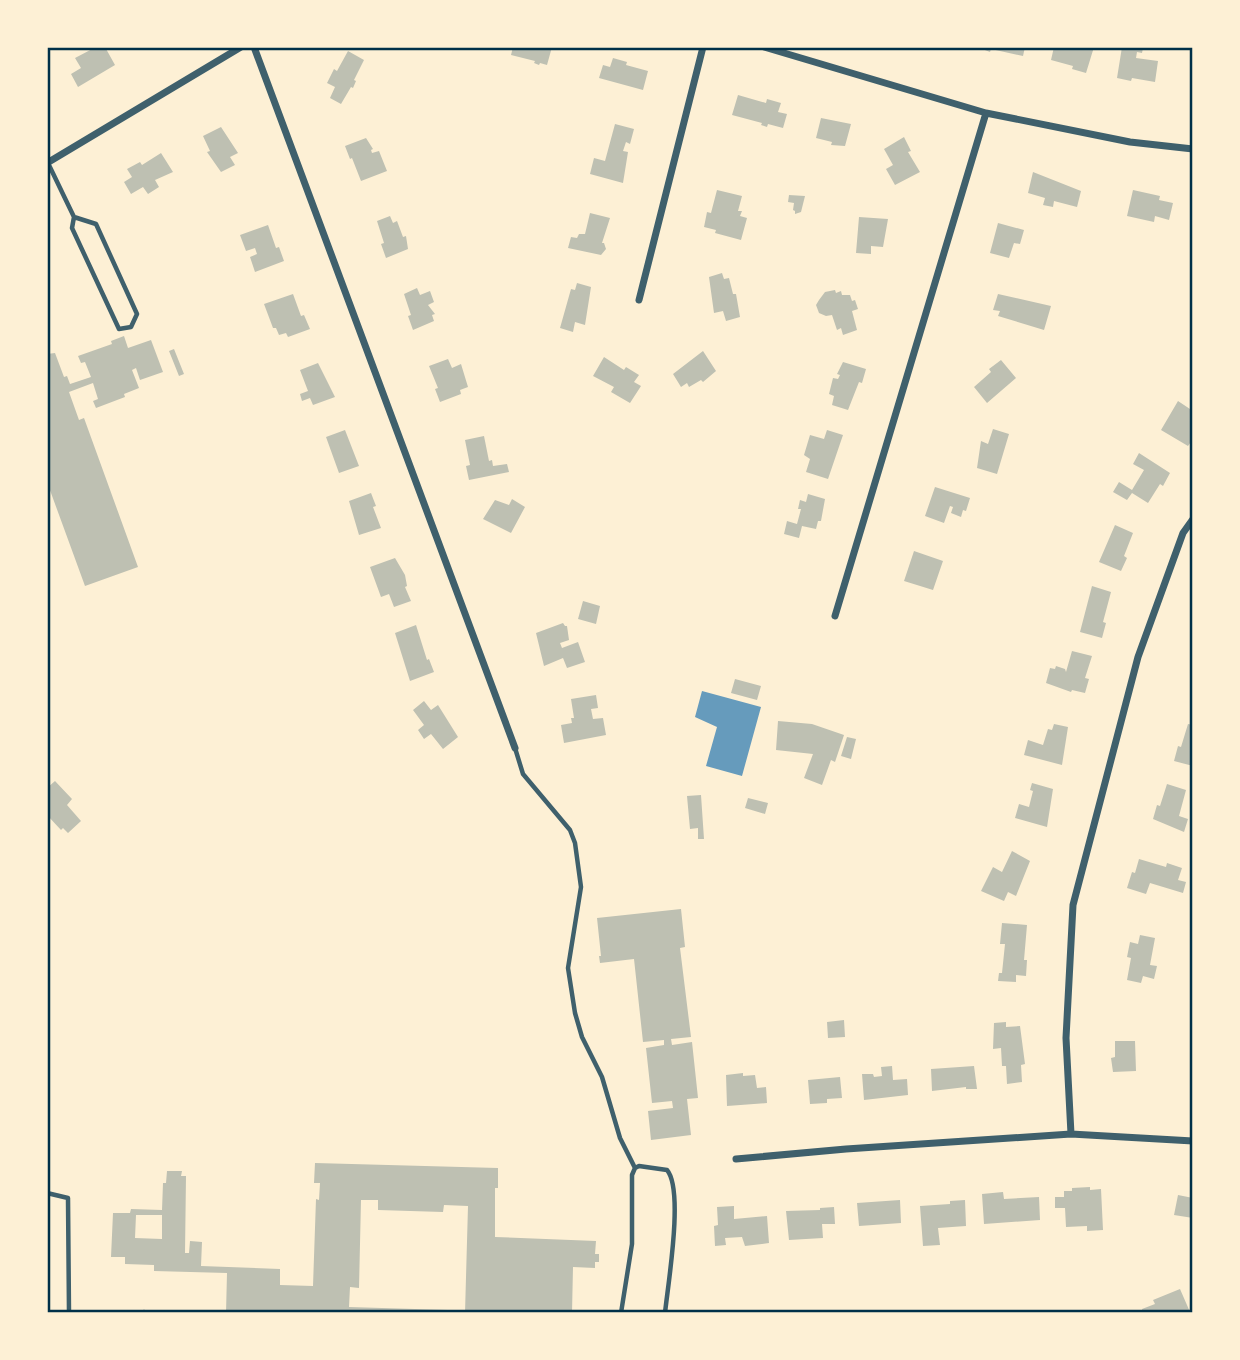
<svg xmlns="http://www.w3.org/2000/svg" width="1240" height="1360" font-family="'Alegreya Sans',sans-serif">
  <style>
    .water { fill: #669bbc }
    .building { fill: #bec0b2; fill-rule: evenodd }
    .lines { fill: none; stroke-linecap: round; stroke-linejoin: round }
    .service { stroke: #3f606c; stroke-width: 4.5 }
    .minor { stroke: #3f606c; stroke-width: 7 }
    .neatline { fill: none; stroke: #003049; stroke-width: 2.5 }
  </style>
  <rect width="100%" height="100%" fill="#fdf0d5"/>
  <path class="water" d="M702 691 761 707 742 776 706 766 717 727 695 717Z"/>
  <path class="building" d="M96 47H105L115 65 78 87 71 74 81 68 75 58Z
    M513 47H552L547 65 540 63 539 65 534 63 535 61 511 55Z
    M977 47H1025L1023 56 991 49 990 52Z
    M1054 47H1094L1086 73 1072 69 1073 66 1051 60Z
    M1122 47 1143 48 1142 53 1137 52 1136 58 1158 61 1155 82 1132 78 1131 81 1117 78Z
    M348 51 364 60 354 80 356 81 353 88 351 87 341 104 330 98 335 87 327 83 334 69 337 71Z
    M613 58 627 62 626 65 648 71 643 90 599 78 603 65 610 67Z
    M738 95 766 103 767 99 781 103 778 112 787 114 783 128 768 124 767 127 761 125 762 123 732 115Z
    M821 118 851 124 845 146 831 145 832 142 816 138Z
    M615 124 634 129 630 144 626 142 623 151 628 152 623 183 590 174 594 158 605 161Z
    M221 127 238 153 230 157 235 165 221 172 207 152 210 151 203 136Z
    M904 137 911 151 908 152 920 172 895 185 886 169 893 165 884 149Z
    M366 138 373 149 371 150 372 153 379 151 387 171 361 181 352 158 350 159 345 146Z
    M161 153 173 172 155 180 159 187 148 194 143 187 131 194 124 182 132 177 127 169 140 162 142 165Z
    M1033 172 1081 191 1077 207 1054 201 1053 207 1043 205 1045 198 1028 193Z
    M717 190 742 196 738 211H742L740 216 747 218 741 240 715 233 716 230 704 227 707 212 711 213Z
    M1133 190 1160 196 1159 200 1173 203 1169 220 1155 216 1154 222 1127 216Z
    M789 195 805 196 801 212 795 214V211L793 210 794 203 788 202Z
    M590 213 610 218 602 243H604L606 249 601 255 568 248 571 237 577 238 579 234H585Z
    M390 216 393 223 397 221 403 237 406 236 408 249 386 258 381 244 384 243 377 221Z
    M859 217 888 219 883 247 871 246V254L856 253Z
    M998 223 1024 230 1020 244 1014 243 1009 258 990 253Z
    M268 225 276 248 279 247 284 261 255 272 250 257 257 254 255 248 246 251 240 235Z
    M722 273 724 279 729 278 733 294H736L740 317 726 321 723 311 714 313 709 277Z
    M577 283 591 287 585 325 575 322 573 332 560 328 571 289 575 290Z
    M417 288 420 295 430 291 434 302 428 305 435 314 432 315 434 321 413 330 408 316 411 315 404 294Z
    M835 290 836 293 841 291 842 295H850L852 301 855 300 858 309 852 311 857 330 843 335 841 328 837 330 832 315 826 316 819 313 816 305 819 300 825 292Z
    M293 294 301 316 304 315 310 329 288 337 286 333 279 335 276 328H273L264 304Z
    M998 294 1051 306 1044 330 998 316 1000 311 993 310Z
    M124 336 128 348 151 340 163 372 140 380 136 368 132 370 139 388 124 394 125 397 96 408 93 401 98 399 93 383 69 392 79 420 84 418 138 567 85 586 47 482V354L55 353 64 377 67 376 70 384 91 377 85 362 81 363 78 356 112 344 111 341Z
    M174 349 184 374 179 376 169 351Z
    M703 351 716 371 703 382 701 380 689 387 687 383 681 387 673 374Z
    M604 357 624 370 626 367 639 375 634 382 641 386 630 403 611 392 614 387 593 376Z
    M448 359 452 368 461 364 468 387 460 390 461 394 440 402 435 389 438 388 429 366Z
    M1001 360 1016 378 987 403 974 387 991 372 989 369Z
    M843 362 866 369 862 383 859 382 848 410 832 405 834 396 829 394 833 378 838 379 840 375 837 374Z
    M318 363 335 397 313 405 310 398 302 401 300 394 308 391 300 370Z
    M1178 401 1193 411V439L1188 446 1161 430Z
    M993 429 1009 434 997 474 977 468 981 441 988 444Z
    M345 430 359 466 339 473 326 437Z
    M827 430 843 435 828 479 806 472 810 459 804 455 810 435 824 439Z
    M484 436 489 461 492 460 493 466 507 464 509 472 469 480 466 466 470 465 465 440Z
    M1139 453 1170 473 1163 486 1160 484 1148 503 1132 493 1127 500 1113 492 1119 482 1132 490 1144 470 1133 464Z
    M935 487 970 498 966 511 963 510 961 517 951 513 953 507 950 506 944 523 925 516Z
    M371 493 376 506 373 507 381 528 359 535 349 501Z
    M808 494 825 499 821 521H818L816 529 802 526 799 538 784 534 787 521 797 524 801 509H798L800 500 806 502Z
    M512 499 525 507 511 533 483 519 495 500 509 505Z
    M1115 525 1133 533 1124 556 1127 558 1121 571 1099 562Z
    M914 551 943 561 933 590 904 581Z
    M395 558 405 575 407 586 405 587 411 601 394 607 389 594 381 597 370 567Z
    M1092 586 1111 592 1103 622 1106 623 1102 638 1080 632Z
    M583 601 600 606 596 624 578 619Z
    M563 623 565 626H567L569 640 560 643 562 648 578 642 585 662 567 668 563 658 544 666 536 633Z
    M416 625 427 660 429 659 434 672 410 681 395 633Z
    M1072 651 1092 656 1085 678 1089 679 1085 693 1072 690 1071 692 1046 683 1050 668 1055 669 1056 666 1065 669 1066 672Z
    M735 679 761 686 757 700 731 693Z
    M596 695 598 708 591 709 593 719 603 718 606 735 564 743 561 725 572 723 571 718H574L571 699Z
    M424 701 431 710 438 705 458 737 443 749 431 734 424 739 418 730 424 725 413 710Z
    M778 721 812 724 844 735 835 762 831 760 822 785 804 778 813 754 776 750Z
    M1054 724 1068 727 1062 765 1024 755 1028 740 1043 745 1048 729 1052 730Z
    M1188 724 1193 725V766L1174 761 1178 746 1181 747Z
    M847 737 856 739 851 759 841 756Z
    M55 781 72 799 67 805 81 821 68 833 63 828 61 830 47 815V788Z
    M1032 783 1053 789 1047 827 1015 818 1019 804 1029 807 1033 791 1030 790Z
    M1167 784 1186 790 1179 816 1188 819 1184 832 1153 819 1157 805 1160 806Z
    M701 795 704 839H698V828L690 829 687 796Z
    M748 798 768 803 765 814 745 808Z
    M1012 851 1030 861 1016 896 1008 892 1004 901 981 891 993 867 1002 872Z
    M1139 859 1166 867 1167 863 1182 868 1178 880 1186 882 1183 893 1150 883 1146 894 1127 888 1132 872 1135 873Z
    M681 909 685 947 680 948 691 1037 671 1039 672 1045 692 1042 698 1098 687 1099 691 1135 651 1140 648 1111 673 1108 672 1101 652 1103 646 1048 664 1045V1040L643 1042 634 959 600 963 599 956H601L597 918Z
    M1002 923 1027 925 1024 960H1027L1026 976 1016 975V982L998 981 999 973H1002L1005 944H1000Z
    M1140 935 1155 938 1150 965 1157 966 1154 979 1143 976 1141 983 1127 980 1131 958 1127 957 1130 942 1138 944Z
    M844 1020 845 1037 828 1038 827 1022Z
    M1006 1022V1027L1020 1026 1025 1064 1021 1065 1022 1082 1007 1084 1006 1066H1002L1001 1048 993 1049 994 1023Z
    M1115 1041H1135L1136 1071 1113 1072 1111 1058 1115 1057Z
    M892 1066 893 1080 907 1079 908 1095 864 1100 862 1074H873L874 1077 882 1076 881 1067Z
    M974 1066 977 1089H966V1087L932 1091 931 1069Z
    M743 1073V1076L755 1075 757 1088 766 1087 767 1103 727 1106 726 1075Z
    M840 1077 842 1098 827 1099V1103L810 1104 808 1080Z
    M315 1163 498 1168V1188H495V1237L596 1241 595 1254H599V1262H595V1268L573 1267 572 1313H465L468 1206 444 1205 443 1212 378 1210V1200H361L359 1288 350 1287 349 1307 448 1310V1313H226L227 1273 154 1271V1265L125 1264V1257H111L113 1213H130L131 1209 162 1210 163 1183H166L167 1171H182L181 1176H186L185 1253H189L190 1241 202 1242 201 1266 280 1269V1285L313 1286 316 1199 319 1200 320 1183H314ZM136 1215H162V1239L135 1238Z
    M1090 1187V1190L1101 1189 1103 1230 1087 1231V1226L1066 1227 1065 1208H1055V1197H1064V1191H1072V1188Z
    M1003 1192 1004 1199 1039 1197 1040 1220 984 1224 982 1194Z
    M1178 1195 1193 1198V1218L1174 1215Z
    M900 1200 901 1223 859 1226 857 1203Z
    M965 1200 966 1226 938 1228 940 1245 923 1246 920 1206 950 1204V1201Z
    M734 1206V1219L767 1216 769 1243 745 1246 742 1237 725 1238 726 1245 715 1246 714 1226 718 1225 717 1207Z
    M834 1207 835 1224H822L823 1238 789 1240 786 1211 820 1210V1208Z
    M1180 1289 1190 1312 1143 1313 1142 1309 1155 1304 1153 1300Z"/>
  <g class="lines">
    <path class="service" d="M48 163 74 217 72 228 119 329 131 327 137 314 96 224 74 217
      M515 748 523 774 570 830 575 843 581 887 568 968 575 1013 582 1037 602 1077 620 1138 635 1168
      M47 1193 68 1198 69 1313
      M144 1313V1312
      M621 1313 632 1244V1175L635 1168 639 1166 667 1170C684 1190 668 1284 665 1313"/>
    <path class="minor" d="M254 47 515 748
      M764 47 986 113 1130 142 1193 149
      M47 163 241 47
      M639 300 703 47
      M835 616 986 113
      M1071 1134 1066 1038 1073 905 1138 657 1183 533 1193 519
      M736 1159 846 1149 1071 1134 1193 1141"/>
  </g>
  <rect width="1240" height="1360" fill="none" stroke="#fdf0d5" stroke-width="98"/>
  <rect x="49" y="49" width="1142" height="1262" class="neatline"/>
</svg>
